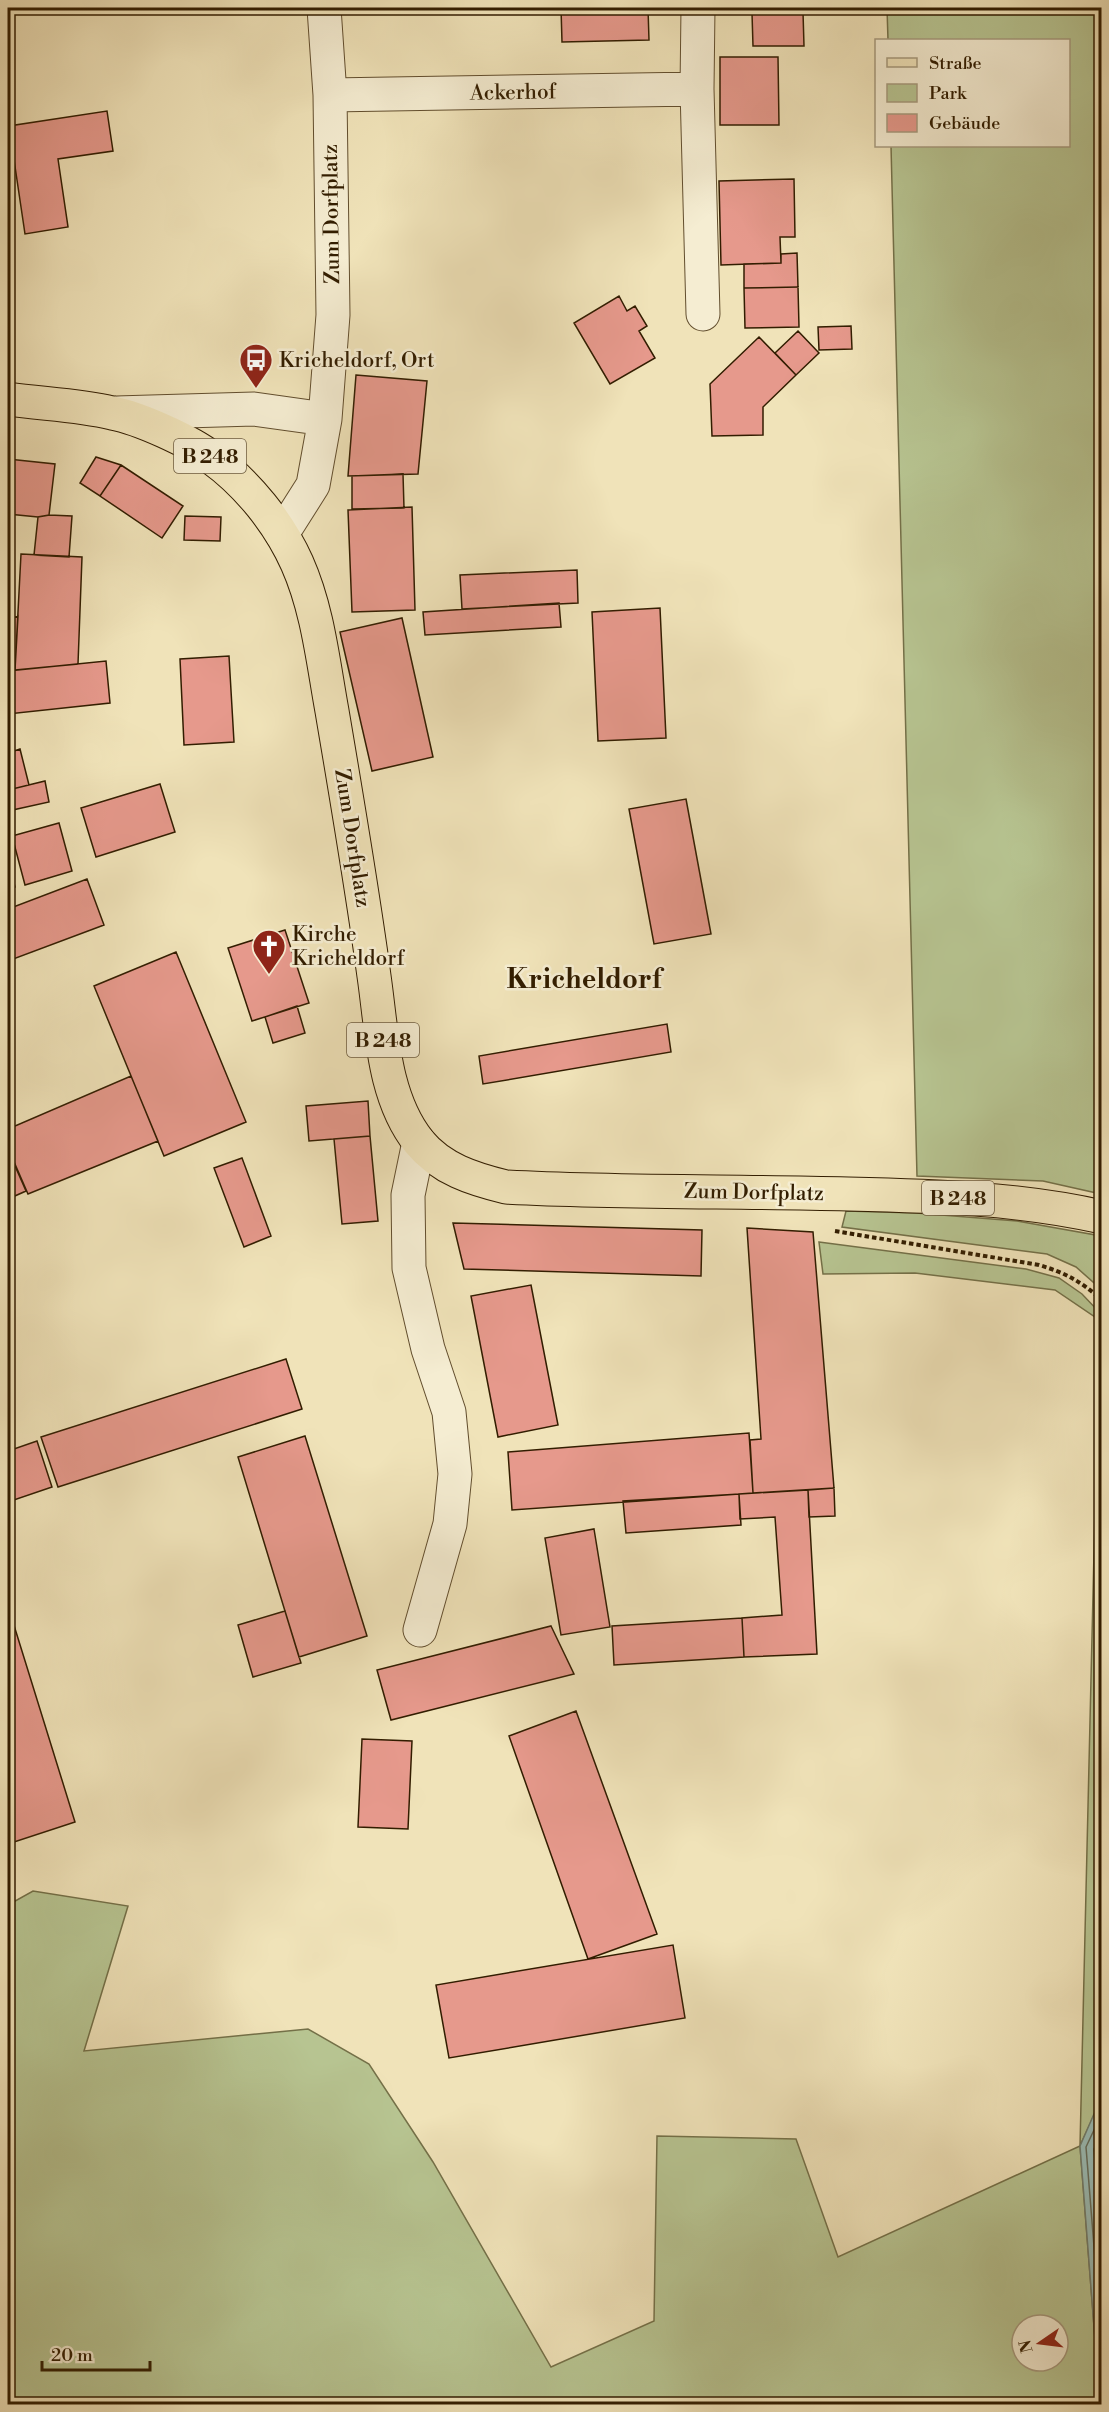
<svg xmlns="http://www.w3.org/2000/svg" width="1109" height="2412" font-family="'Libre Bodoni',serif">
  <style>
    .green { fill: #b7c491; stroke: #747048; stroke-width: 1.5; fill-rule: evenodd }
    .water { fill: #9bbdb6; stroke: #717d6d; stroke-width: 1.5 }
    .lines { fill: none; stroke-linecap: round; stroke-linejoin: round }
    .shore { stroke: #666d5b; stroke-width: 1.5 }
    .building { fill: #e6998c; stroke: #321d00; stroke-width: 1.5 }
    .street-casing { stroke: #624e2e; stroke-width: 35 }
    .primary-casing { stroke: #321d00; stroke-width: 35 }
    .path { stroke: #321d00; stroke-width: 4; stroke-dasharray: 4.5 3; stroke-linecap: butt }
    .street { stroke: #f5edd2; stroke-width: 33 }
    .primary { stroke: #f0e3b9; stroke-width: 33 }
    .labels { text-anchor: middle; stroke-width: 5; stroke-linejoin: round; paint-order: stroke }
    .shield { fill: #f5edd2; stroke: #6c5b3f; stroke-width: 1.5 }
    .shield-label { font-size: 20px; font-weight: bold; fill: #321d00 }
    .street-label { font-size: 21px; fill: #321d00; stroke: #f5edd2 }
    .poi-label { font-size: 21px; fill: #321d00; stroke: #f5edd2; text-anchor: start }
    .district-label { font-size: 27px; font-weight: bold; fill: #321d00; stroke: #f5edd2 }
  </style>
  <rect width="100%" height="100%" fill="#f0e3b9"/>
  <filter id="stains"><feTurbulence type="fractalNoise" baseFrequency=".00333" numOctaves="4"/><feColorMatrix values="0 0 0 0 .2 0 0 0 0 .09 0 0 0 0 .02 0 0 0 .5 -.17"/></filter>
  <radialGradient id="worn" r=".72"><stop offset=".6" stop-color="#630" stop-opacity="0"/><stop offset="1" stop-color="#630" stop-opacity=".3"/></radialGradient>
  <path class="green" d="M887 8H1101V1194L1043 1181 917 1176 891 146H1068V40H888Z
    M846 1211 916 1213 1017 1221 1101 1236V1289L1076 1267 1047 1254 842 1227Z
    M819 1242 1026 1269 1059 1278 1082 1294 1101 1314V1321L1055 1290 915 1273 823 1274Z
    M1099 1340 1101 1341 1102 2098 1080 2146 1100 2404H8V1905L33 1891 128 1906 84 2051 308 2029 369 2064 433 2162 551 2367 654 2321 657 2136 796 2139 838 2257 1080 2146ZM1022 2325H1058V2361H1022Z"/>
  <path class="water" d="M1101 2098 1102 2404H1100L1080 2146Z"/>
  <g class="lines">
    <path class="shore" d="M1102 2113 1086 2147 1102 2346
      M1102 2131 1094 2149 1102 2249"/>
  </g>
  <path class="building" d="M211 8H265V10L211 12Z
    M561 8H648L649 40 562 42Z
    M803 12 804 46H753L752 13Z
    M720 57H778L779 125H720Z
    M107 111 113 151 58 159 68 227 25 234 9 126Z
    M794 179 795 237H780L781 263 721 265 719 181Z
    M797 253 798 287 744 288V264L781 263V254Z
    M798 287 799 327 745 328 744 288Z
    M619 296 627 311 635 306 647 326 639 331 655 358 610 384 574 323Z
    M851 326 852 349 819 350 818 327Z
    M798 331 819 353 796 375 775 353Z
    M759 337 796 375 763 407V435L712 436 710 384Z
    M356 375 427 381 418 474 348 476Z
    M96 457 121 465 100 496 80 483Z
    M8 459 55 464 49 515 38 517 8 514Z
    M121 465 183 506 162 538 100 496Z
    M403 474 404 508 352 509V476Z
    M412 507 415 610 352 612 348 510Z
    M49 515 72 516 69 557 34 555 38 517Z
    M185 516 221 517 220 541 184 540Z
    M21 554 82 557 78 664 15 670Z
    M577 570 578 603 462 609 460 575Z
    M559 603 561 627 425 635 423 612Z
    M660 608 666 738 598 741 592 612Z
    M18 616 15 670 8 671V620Z
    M402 618 433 757 372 771 340 632Z
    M229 656 234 742 184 745 180 659Z
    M106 661 110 703 8 714V671Z
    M20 749 29 785 8 790V753Z
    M45 781 49 802 8 811V790Z
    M160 784 175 832 96 857 81 808Z
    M686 799 711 934 654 944 629 809Z
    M59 823 72 871 25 885 12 836Z
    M8 859 15 887 8 889Z
    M87 879 104 925 8 961V909Z
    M285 930 309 1003 252 1021 228 948Z
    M176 952 246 1122 164 1156 94 986Z
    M297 1006 305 1033 273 1043 265 1017Z
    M667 1024 671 1052 483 1084 479 1056Z
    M131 1076 158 1141 28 1194 8 1148V1129Z
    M368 1101 370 1136 309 1141 306 1106Z
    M370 1136 378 1221 342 1224 334 1139Z
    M8 1150 26 1191 8 1199Z
    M242 1158 271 1236 244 1247 214 1168Z
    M453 1223 702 1230 701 1276 464 1269Z
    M747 1228 813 1232 834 1488 753 1493 750 1440 761 1439Z
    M531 1285 558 1425 498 1437 471 1296Z
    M286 1359 302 1409 58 1487 41 1437Z
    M749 1433 753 1493 512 1510 508 1452Z
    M305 1436 367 1636 299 1657 238 1457Z
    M37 1441 52 1487 8 1502V1451Z
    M834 1488 835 1516 809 1517 808 1490Z
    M808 1490 817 1654 744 1657 742 1618 782 1615 775 1517 740 1519 739 1494Z
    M739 1494 741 1525 626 1533 623 1501Z
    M594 1529 610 1627 561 1635 545 1538Z
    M8 1606 75 1822 8 1844Z
    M285 1611 301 1663 253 1677 238 1625Z
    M742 1618 744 1657 614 1665 612 1626Z
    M551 1626 574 1674 391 1720 377 1670Z
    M576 1711 657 1934 588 1959 509 1736Z
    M362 1739 412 1741 408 1829 358 1827Z
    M673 1945 685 2018 449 2058 436 1985Z"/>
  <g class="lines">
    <defs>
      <path id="street" d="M324 8 330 95 333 315 325 419
        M697 89 698 8
        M330 95 697 89 703 314
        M116 413 254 409 325 419 313 485 282 534
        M419 1142 408 1195 409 1268 428 1349 449 1412 455 1474 450 1524 420 1630"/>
      <path id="primary" d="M8 399C42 404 78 405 112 413 139 418 190 441 212 458 248 484 279 523 297 563 318 610 323 662 332 711 347 800 362 887 374 976 382 1031 383 1097 419 1142 441 1169 473 1179 506 1187 619 1193 734 1191 848 1194 933 1196 1018 1198 1102 1217"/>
    </defs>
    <use href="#street" class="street-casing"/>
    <use href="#primary" class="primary-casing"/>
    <path class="path" d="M835 1231 1039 1265C1066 1273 1080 1281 1102 1300"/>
    <use href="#street" class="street"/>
    <use href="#primary" class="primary"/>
  </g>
  <defs>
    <symbol id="bus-pin" viewBox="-11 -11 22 30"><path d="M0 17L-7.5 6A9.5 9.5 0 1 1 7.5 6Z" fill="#8f2418" stroke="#f5edd2"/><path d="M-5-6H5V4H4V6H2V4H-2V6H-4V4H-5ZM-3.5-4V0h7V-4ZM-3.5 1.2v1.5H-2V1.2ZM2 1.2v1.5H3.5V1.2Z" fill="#fff"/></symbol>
    <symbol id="church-pin" viewBox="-11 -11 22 30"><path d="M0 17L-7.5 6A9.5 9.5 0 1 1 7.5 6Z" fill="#8f2418" stroke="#f5edd2"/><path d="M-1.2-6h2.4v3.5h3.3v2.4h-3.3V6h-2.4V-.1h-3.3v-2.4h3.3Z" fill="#fff"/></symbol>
  </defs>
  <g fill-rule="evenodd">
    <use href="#bus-pin" x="237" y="341" width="38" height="52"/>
    <use href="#church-pin" x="250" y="927" width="38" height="52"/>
  </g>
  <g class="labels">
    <g class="shield">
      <rect x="174" y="439" width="72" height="34" rx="4.5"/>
      <rect x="347" y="1023" width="72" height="34" rx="4.5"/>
      <rect x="922" y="1181" width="72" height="34" rx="4.5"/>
    </g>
    <g class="shield-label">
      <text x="210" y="463">B 248</text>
      <text x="383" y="1047">B 248</text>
      <text x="958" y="1205">B 248</text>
    </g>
    <g class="street-label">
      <text transform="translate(513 92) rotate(-1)" y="7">Ackerhof</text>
      <text transform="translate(331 214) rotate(-91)" y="7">Zum Dorfplatz</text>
      <text transform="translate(353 838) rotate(81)" y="7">Zum Dorfplatz</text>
      <text transform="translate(754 1192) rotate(1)" y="7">Zum Dorfplatz</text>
    </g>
    <g class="poi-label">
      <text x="279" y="367">Kricheldorf, Ort</text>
      <text x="292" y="941">Kirche<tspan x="292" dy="24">Kricheldorf</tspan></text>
    </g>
    <g class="district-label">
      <text x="584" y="988">Kricheldorf</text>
    </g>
  </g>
  <rect width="1109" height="2412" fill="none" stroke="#f0e3b9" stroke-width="30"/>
  <rect x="9" y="9" width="1091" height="2394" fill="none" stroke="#321d00" stroke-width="3"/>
  <rect x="15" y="15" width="1079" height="2382" fill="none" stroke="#321d00" stroke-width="1.5"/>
  <rect x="875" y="39" width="195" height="108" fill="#f5edd2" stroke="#a79a7e" stroke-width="1.5"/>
  <rect x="887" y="58" width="30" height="9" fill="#f0e3b9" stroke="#a79a7e" stroke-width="1.5"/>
  <text x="929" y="69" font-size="18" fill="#321d00">Straße</text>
  <rect x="887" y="84" width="30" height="18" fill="#b7c491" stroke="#a79a7e" stroke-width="1.5"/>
  <text x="929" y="99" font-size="18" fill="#321d00">Park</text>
  <rect x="887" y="114" width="30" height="18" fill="#e6998c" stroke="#a79a7e" stroke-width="1.5"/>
  <text x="929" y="129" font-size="18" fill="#321d00">Gebäude</text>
  <g transform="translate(1040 2343) rotate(256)"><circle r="28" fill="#f5edd2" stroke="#a79a7e" stroke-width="1.5"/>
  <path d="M0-4.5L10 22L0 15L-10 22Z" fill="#8f2418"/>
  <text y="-9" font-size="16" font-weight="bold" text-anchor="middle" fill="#321d00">N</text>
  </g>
  <path d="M42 2361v9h108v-9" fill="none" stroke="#321d00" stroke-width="3"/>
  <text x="51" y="2361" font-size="18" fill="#321d00" stroke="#f5edd2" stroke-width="4.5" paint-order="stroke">20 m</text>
  <rect width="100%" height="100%" filter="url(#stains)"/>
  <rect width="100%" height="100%" fill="url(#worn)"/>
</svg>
